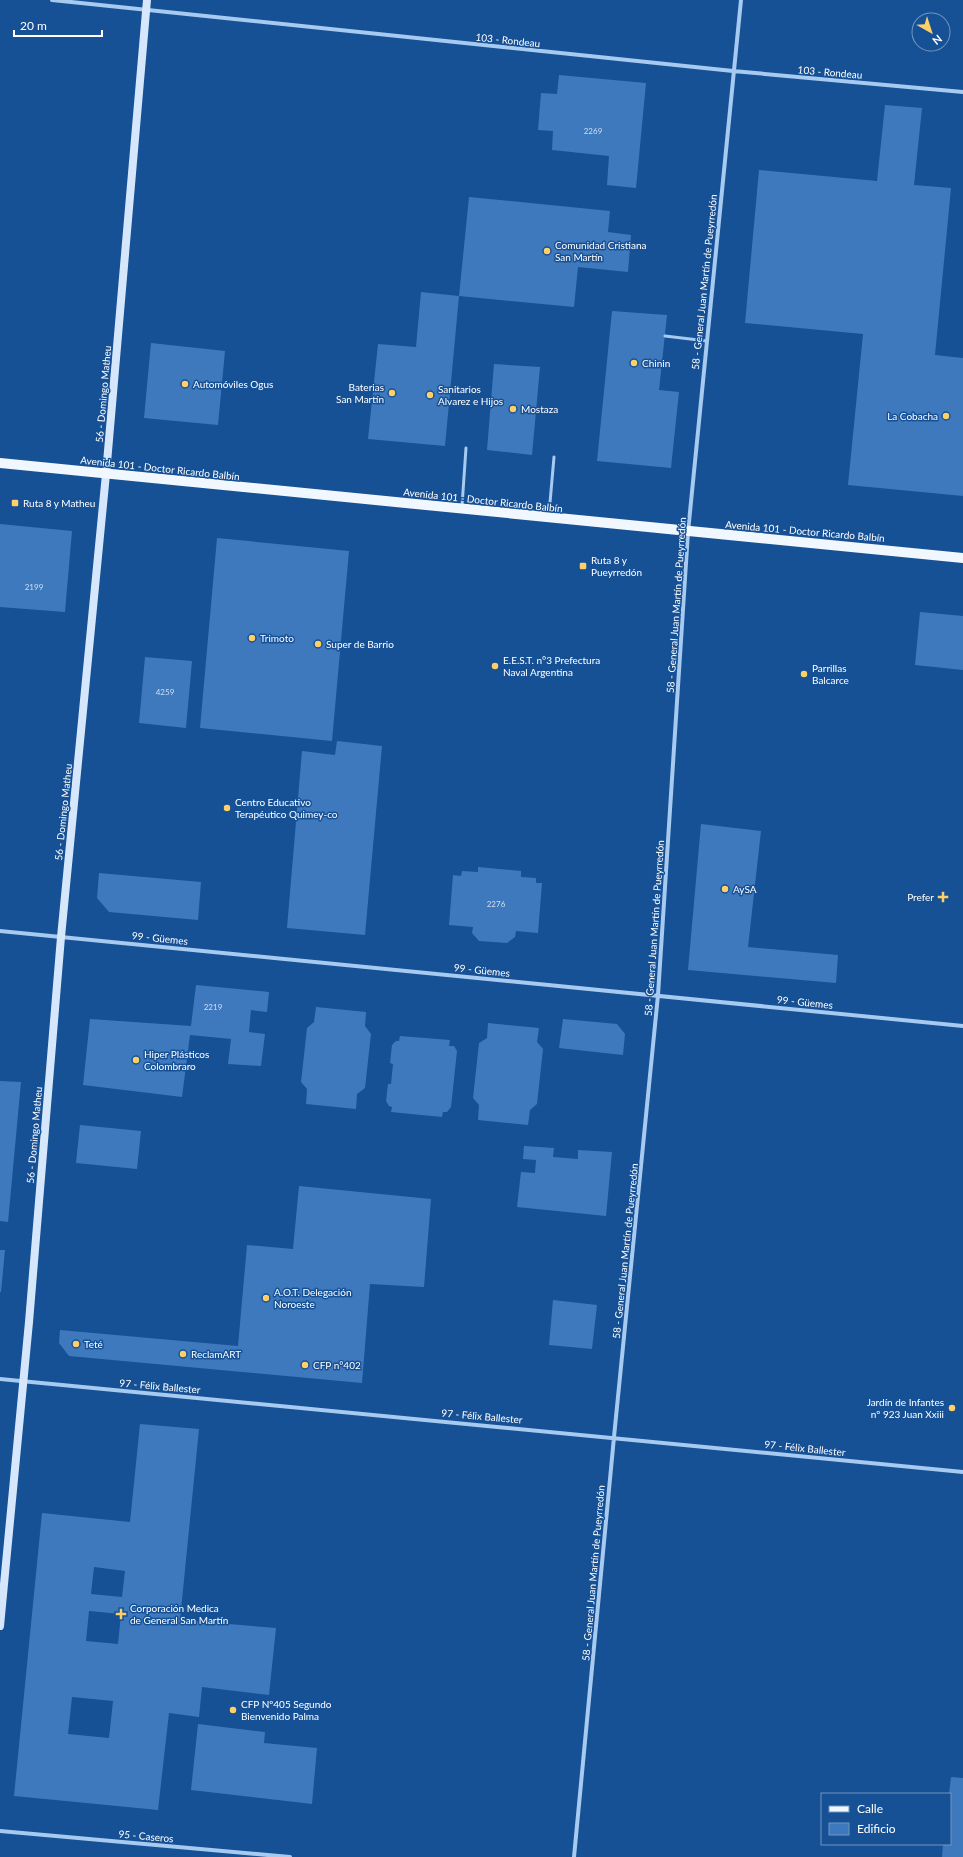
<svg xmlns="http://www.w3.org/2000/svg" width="963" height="1857" font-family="Lato,sans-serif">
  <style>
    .building { fill: #3f79bd; fill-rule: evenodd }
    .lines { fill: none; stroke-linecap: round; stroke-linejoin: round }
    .lane { stroke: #a7caf1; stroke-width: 3 }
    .street { stroke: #a7caf1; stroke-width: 4 }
    .secondary { stroke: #d6e7fc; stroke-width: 8 }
    .primary { stroke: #f1f7ff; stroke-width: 10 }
    .poi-dot { fill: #ffd067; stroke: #165095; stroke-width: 1.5 }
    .labels { text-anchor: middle; stroke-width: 3; stroke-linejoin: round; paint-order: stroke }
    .number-label { font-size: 8px; fill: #cfdeee }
    .street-label { font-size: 10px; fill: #fff; stroke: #165095 }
    .poi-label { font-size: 10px; fill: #fff; stroke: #165095; text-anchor: start }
  </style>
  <rect width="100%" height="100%" fill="#165095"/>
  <path class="building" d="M559 75 646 83 636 188 607 185 609 156 552 150 553 131 538 130 541 93 557 94Z
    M885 105 922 108 914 185 951 188 935 355 963 358V496L848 485 863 334 745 323 759 170 877 181Z
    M469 197 610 211 608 232 631 235 628 272 578 267 574 307 459 296 445 446 368 439 378 344 416 347 421 292 459 296Z
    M612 311 667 315 659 390 679 392 671 468 597 461Z
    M151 343 225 351 218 425 144 418Z
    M494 364 540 367 532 455 487 450Z
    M0 524 72 531 65 612 0 607Z
    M217 538 349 551 332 741 200 728Z
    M920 612 963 616V670L915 665Z
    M145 657 192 661 186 728 139 723Z
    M337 741 382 746 365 935 287 928 302 751 335 755Z
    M701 824 761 831 748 947 838 955 836 983 688 970Z
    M478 867 521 871V877L536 878V883H542L538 933 516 931 515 937 507 943 479 941 472 933 473 927 449 925 453 875 461 876 462 871 478 872Z
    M99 873 201 882 198 920 109 912 97 898Z
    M196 985 269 992 267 1012 251 1010 249 1032 265 1034 261 1066 228 1064 231 1039 190 1035 182 1097 83 1085 90 1019 191 1026Z
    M316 1007 366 1012 365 1026 371 1034 365 1088 357 1094 356 1109 306 1104 307 1089 301 1082 307 1028 314 1022Z
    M563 1019 617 1024 625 1034 623 1055 559 1048Z
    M488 1023 539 1028 537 1042 543 1049 537 1104 530 1110 528 1125 478 1120 479 1105 473 1098 479 1043 487 1038Z
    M400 1036 450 1040 449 1046H454L457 1051 451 1107 447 1112H443L442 1117 391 1112 392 1107 389 1106 386 1101 388 1084H391L393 1064 390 1063 392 1045 396 1041H399Z
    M0 1081 21 1082 8 1222 0 1221Z
    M80 1125 141 1131 137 1169 76 1163Z
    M524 1146 554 1148 553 1157 578 1159V1150L612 1152 606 1216 517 1207 521 1172 535 1173 536 1160 523 1159Z
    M299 1186 431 1199 424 1287 370 1284 362 1383 69 1356 59 1343 60 1330 238 1346 247 1245 293 1249Z
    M0 1250H5L1 1292H0Z
    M553 1300 597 1305 592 1349 549 1345Z
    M140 1424 199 1429 180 1620 276 1628 269 1695 202 1687 199 1717 169 1713 158 1810 14 1796 42 1513 130 1522ZM94 1567 125 1571 122 1597 91 1594ZM89 1611 121 1614 118 1644 86 1641ZM72 1697 113 1701 109 1738 68 1734Z
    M198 1724 265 1732 264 1743 317 1748 312 1804 191 1790Z
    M951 1777 963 1778V1857H942L943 1844H950L949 1794Z"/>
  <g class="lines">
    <path class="lane" d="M665 336 707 341
      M462 506 466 448
      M549 514 554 457"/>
    <path class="street" d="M52 0 733 71 963 92
      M0 931 963 1026
      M0 1379 963 1472
      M0 1831 290 1857
      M574 1857 614 1437 658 995 688 532 741 0"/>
    <path class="secondary" d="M0 1626 29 1322 61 937 106 474 147 0"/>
    <path class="primary" d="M0 463 963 558"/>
  </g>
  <g class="poi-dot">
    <circle cx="547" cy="251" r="4"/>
    <circle cx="634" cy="363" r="4"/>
    <circle cx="185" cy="384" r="4"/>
    <circle cx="392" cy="393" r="4"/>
    <circle cx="430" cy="395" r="4"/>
    <circle cx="513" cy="409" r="4"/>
    <circle cx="946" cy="416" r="4"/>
    <rect x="11" y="499" width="8" height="8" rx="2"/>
    <rect x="579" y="562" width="8" height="8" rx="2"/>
    <circle cx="252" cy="638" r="4"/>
    <circle cx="318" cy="644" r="4"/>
    <circle cx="495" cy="666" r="4"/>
    <circle cx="804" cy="674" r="4"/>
    <circle cx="227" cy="808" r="4"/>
    <circle cx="725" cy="889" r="4"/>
    <path d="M941 891h4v4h4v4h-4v4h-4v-4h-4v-4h4z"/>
    <circle cx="136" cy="1060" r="4"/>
    <circle cx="266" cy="1298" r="4"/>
    <circle cx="76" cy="1344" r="4"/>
    <circle cx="183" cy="1354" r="4"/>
    <circle cx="305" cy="1365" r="4"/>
    <circle cx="952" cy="1408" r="4"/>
    <path d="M119 1608h4v4h4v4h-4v4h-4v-4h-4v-4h4z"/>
    <circle cx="233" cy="1710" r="4"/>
  </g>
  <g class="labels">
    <g class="number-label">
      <text x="593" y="134">2269</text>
      <text x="34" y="590">2199</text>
      <text x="165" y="695">4259</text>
      <text x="496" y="907">2276</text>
      <text x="213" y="1010">2219</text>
    </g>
    <g class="street-label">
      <text transform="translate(508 40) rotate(6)" y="4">103 - Rondeau</text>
      <text transform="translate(830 72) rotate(5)" y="4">103 - Rondeau</text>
      <text transform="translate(704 282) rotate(-84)" y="4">58 - General Juan Martín de Pueyrredón</text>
      <text transform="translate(103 394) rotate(-85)" y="4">56 - Domingo Matheu</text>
      <text transform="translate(160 468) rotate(6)" y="4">Avenida 101 - Doctor Ricardo Balbín</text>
      <text transform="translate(483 500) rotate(6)" y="4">Avenida 101 - Doctor Ricardo Balbín</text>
      <text transform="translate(805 531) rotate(5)" y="4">Avenida 101 - Doctor Ricardo Balbín</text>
      <text transform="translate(676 605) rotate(-86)" y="4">58 - General Juan Martín de Pueyrredón</text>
      <text transform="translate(63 812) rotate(-84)" y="4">56 - Domingo Matheu</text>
      <text transform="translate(654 928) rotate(-86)" y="4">58 - General Juan Martín de Pueyrredón</text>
      <text transform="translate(160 938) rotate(6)" y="4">99 - Güemes</text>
      <text transform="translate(482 970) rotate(6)" y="4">99 - Güemes</text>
      <text transform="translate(805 1002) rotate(6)" y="4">99 - Güemes</text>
      <text transform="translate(34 1135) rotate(-85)" y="4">56 - Domingo Matheu</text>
      <text transform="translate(625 1251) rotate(-84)" y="4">58 - General Juan Martín de Pueyrredón</text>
      <text transform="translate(160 1386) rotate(5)" y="4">97 - Félix Ballester</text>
      <text transform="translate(482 1416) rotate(5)" y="4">97 - Félix Ballester</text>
      <text transform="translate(805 1448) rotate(6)" y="4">97 - Félix Ballester</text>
      <text transform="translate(593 1573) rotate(-85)" y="4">58 - General Juan Martín de Pueyrredón</text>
      <text transform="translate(146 1836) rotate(5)" y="4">95 - Caseros</text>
    </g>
    <g class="poi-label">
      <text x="555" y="249">Comunidad Cristiana<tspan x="555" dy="12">San Martín</tspan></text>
      <text x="642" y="367">Chinin</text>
      <text x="193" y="388">Automóviles Ogus</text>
      <text x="384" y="391" text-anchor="end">Baterias<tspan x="384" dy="12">San Martín</tspan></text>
      <text x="438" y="393">Sanitarios<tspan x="438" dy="12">Alvarez e Hijos</tspan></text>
      <text x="521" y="413">Mostaza</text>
      <text x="938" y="420" text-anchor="end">La Cobacha</text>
      <text x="23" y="507">Ruta 8 y Matheu</text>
      <text x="591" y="564">Ruta 8 y<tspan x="591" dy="12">Pueyrredón</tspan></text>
      <text x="260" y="642">Trimoto</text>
      <text x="326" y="648">Super de Barrio</text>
      <text x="503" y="664">E.E.S.T. n°3 Prefectura<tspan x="503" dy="12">Naval Argentina</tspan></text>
      <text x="812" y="672">Parrillas<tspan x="812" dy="12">Balcarce</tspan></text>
      <text x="235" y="806">Centro Educativo<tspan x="235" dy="12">Terapéutico Quimey-co</tspan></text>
      <text x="733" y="893">AySA</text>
      <text x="934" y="901" text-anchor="end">Prefer</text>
      <text x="144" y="1058">Hiper Plásticos<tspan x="144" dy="12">Colombraro</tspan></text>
      <text x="274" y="1296">A.O.T. Delegación<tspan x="274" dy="12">Noroeste</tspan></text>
      <text x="84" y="1348">Teté</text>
      <text x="191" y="1358">ReclamART</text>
      <text x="313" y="1369">CFP n°402</text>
      <text x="944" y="1406" text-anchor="end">Jardín de Infantes<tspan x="944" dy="12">nº 923 Juan Xxiii</tspan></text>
      <text x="130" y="1612">Corporación Medica<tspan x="130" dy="12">de General San Martín</tspan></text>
      <text x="241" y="1708">CFP Nº405 Segundo<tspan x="241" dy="12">Bienvenido Palma</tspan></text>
    </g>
  </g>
  <rect x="821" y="1793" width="130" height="52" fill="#165095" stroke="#7396bf"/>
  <rect x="829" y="1806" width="20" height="6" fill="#f1f7ff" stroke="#7396bf"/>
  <text x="857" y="1813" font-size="12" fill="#ffffff">Calle</text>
  <rect x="829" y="1823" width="20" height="12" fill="#3f79bd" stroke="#7396bf"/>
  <text x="857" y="1833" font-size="12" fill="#ffffff">Edificio</text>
  <g transform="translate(931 32) rotate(141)"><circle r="19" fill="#165095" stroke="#7396bf"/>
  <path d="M0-3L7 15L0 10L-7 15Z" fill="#ffd067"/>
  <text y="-6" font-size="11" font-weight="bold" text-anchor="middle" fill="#ffffff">N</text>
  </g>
  <path d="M14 30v6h88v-6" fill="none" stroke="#ffffff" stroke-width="2"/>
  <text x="20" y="30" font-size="12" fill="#ffffff" stroke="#165095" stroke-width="3" paint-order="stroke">20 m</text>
</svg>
